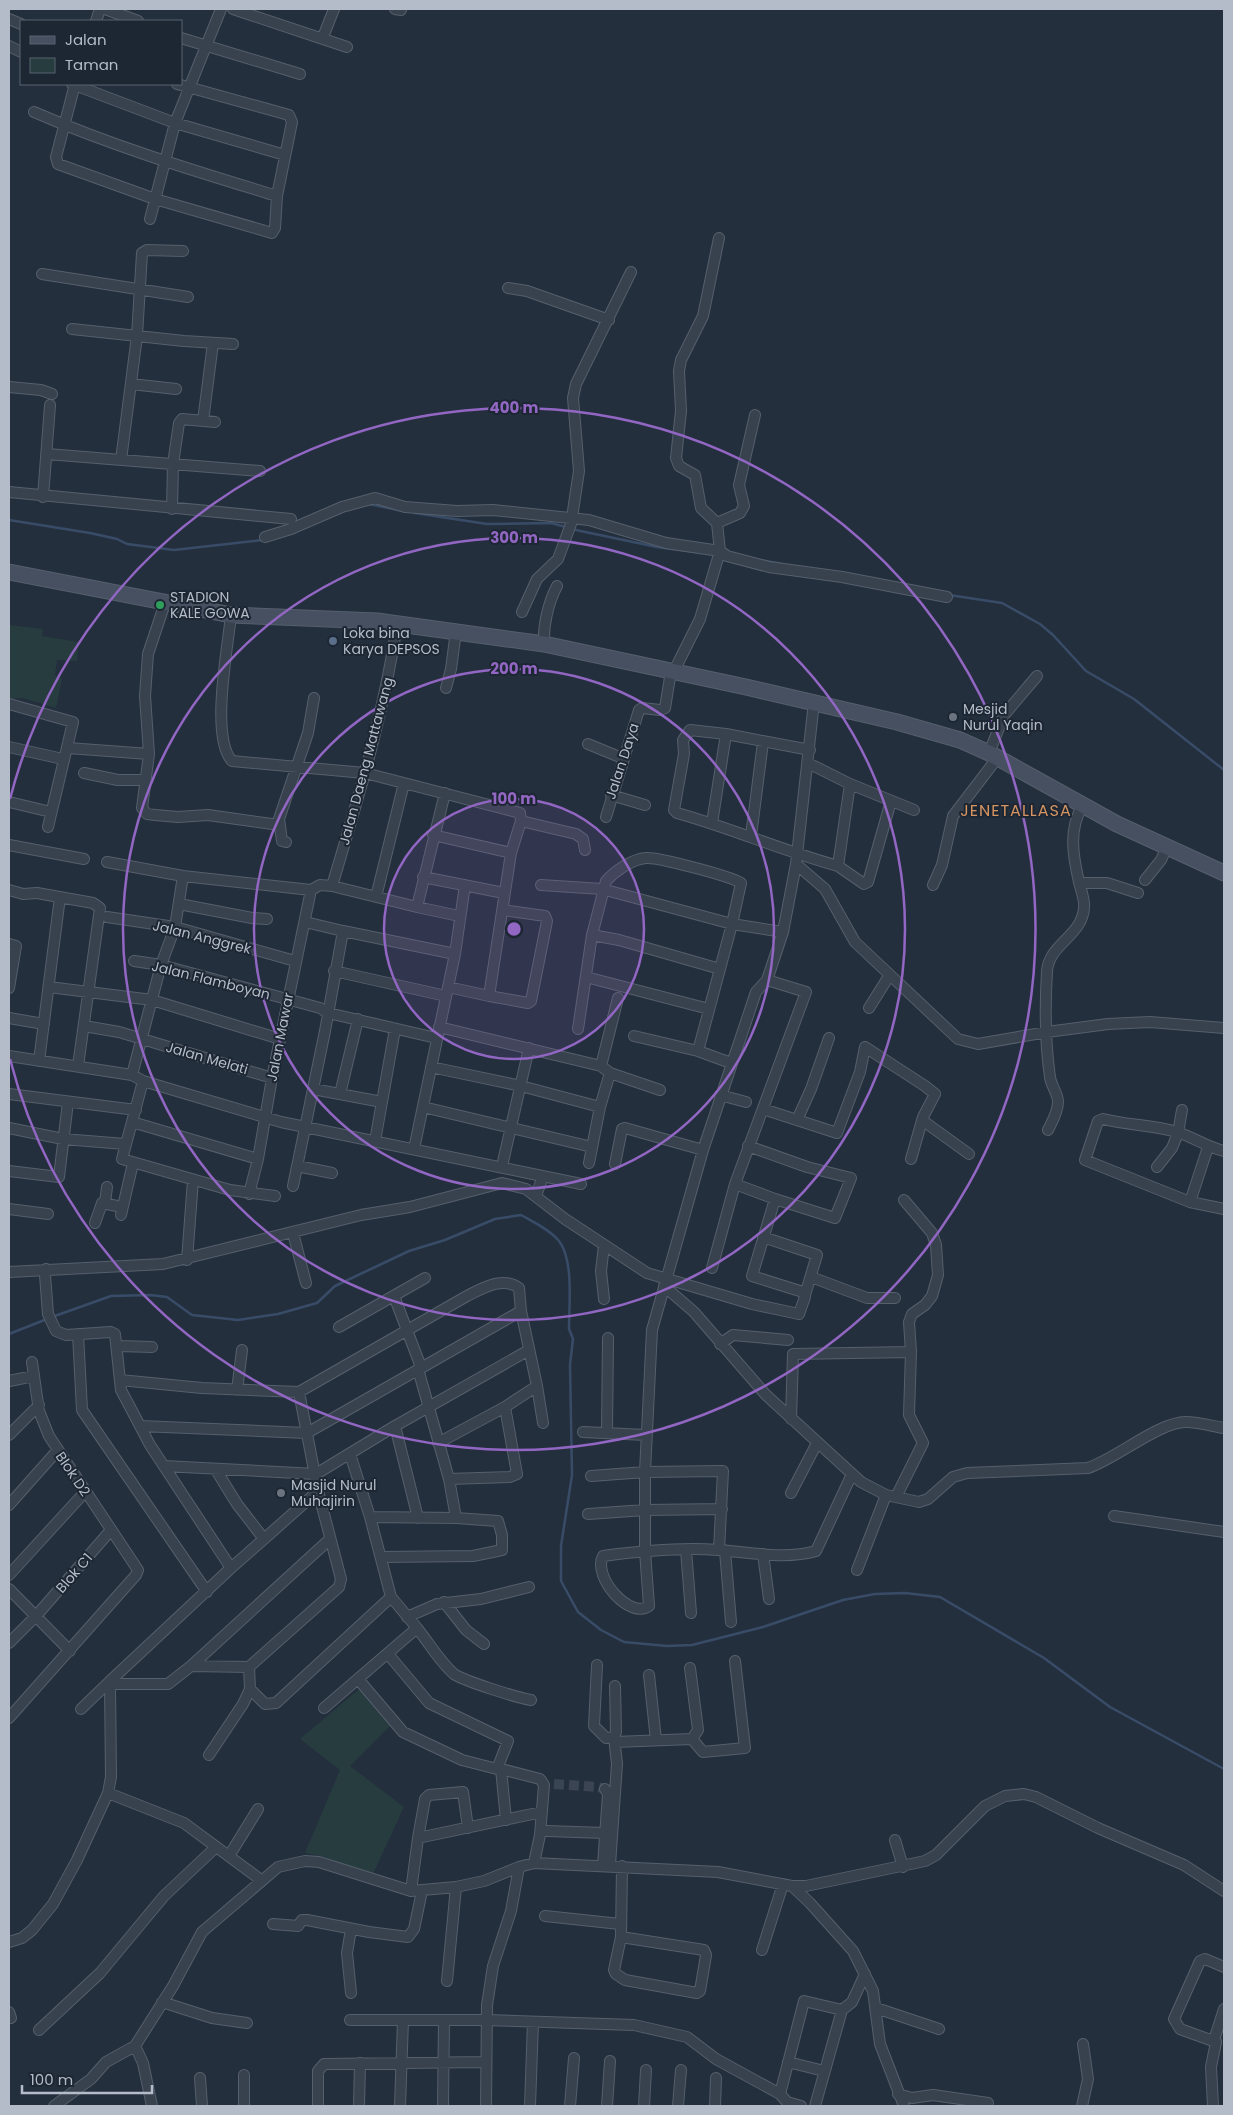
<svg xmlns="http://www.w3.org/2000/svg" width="1233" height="2115" font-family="Poppins,sans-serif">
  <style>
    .green { fill: #263c3f }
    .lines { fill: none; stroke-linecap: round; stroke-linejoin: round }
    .stream { stroke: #394c67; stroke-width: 2.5 }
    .street-tunnel { stroke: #3a4453; stroke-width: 10; stroke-dasharray: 10 5; stroke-linecap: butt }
    .street-casing { stroke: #565f6c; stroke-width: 12 }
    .secondary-casing { stroke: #565f6c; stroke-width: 17 }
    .street { stroke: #38414e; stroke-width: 10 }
    .secondary { stroke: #465061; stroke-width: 15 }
    .ring { fill: none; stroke: #9266c3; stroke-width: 2.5 }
    .leisure-dot { fill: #2e9e5b; stroke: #1d2633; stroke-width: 2 }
    .service-dot { fill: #5c6f8a; stroke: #1d2633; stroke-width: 2 }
    .worship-dot { fill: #6b7280; stroke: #1d2633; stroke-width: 2 }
    .labels { text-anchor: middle; stroke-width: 4; stroke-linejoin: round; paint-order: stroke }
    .poi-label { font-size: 14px; fill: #b4bcc9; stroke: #1d2633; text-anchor: start }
    .street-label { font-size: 14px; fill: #b4bcc9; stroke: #1d2633 }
    .quarter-label { font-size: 16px; letter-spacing: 1px; fill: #d59563; stroke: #1d2633 }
    .centre { fill: #9266c3; stroke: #1d2633; stroke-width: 2.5 }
    .ring-label { font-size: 15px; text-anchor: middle; font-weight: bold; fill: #9266c3; stroke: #1d2633; stroke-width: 4; stroke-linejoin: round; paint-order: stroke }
  </style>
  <rect width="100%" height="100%" fill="#242f3e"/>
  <path class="green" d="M9 625 43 629 42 636 78 642 77 661 57 660 55 675 62 679 56 708 23 698 9 699Z
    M363 1686 394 1722 350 1766 404 1807 372 1876 325 1857 305 1853 340 1770 300 1739Z"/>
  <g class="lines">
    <path class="stream" d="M369 504 403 511
      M415 513 487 524 551 523 566 527
      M9 520 90 533 117 539 127 544 174 550 262 540
      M571 529 657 547 703 553
      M760 560 782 564
      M949 595 1002 603 1040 624 1053 635 1086 671 1134 699 1224 770
      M52 1317 111 1296 150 1295 167 1297 192 1315 238 1320 278 1314 317 1303 335 1286 409 1251 445 1240 495 1219 521 1215C533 1222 549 1229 559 1241 574 1260 569 1306 569 1329L573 1339 570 1365 572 1475 561 1546V1581L578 1612 601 1630 624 1642 667 1646 692 1645 763 1627 843 1600 875 1594 905 1593 940 1597 1044 1658 1110 1707 1224 1769
      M9 1334 47 1319"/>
    <path class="street-tunnel" d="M554 1784 598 1787 605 1789"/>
    <defs>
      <path id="street" d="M105 9 138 21
        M233 9 347 47
        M395 9 401 10
        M9 19 21 24
        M96 21 100 9
        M323 37 334 9
        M181 38 300 74
        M9 46 21 52
        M72 84 175 123 285 155
        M75 84 56 157 58 164 155 199 272 233 275 228 277 196 292 122 289 115 177 84
        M34 112C112 146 195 171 277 196
        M150 219 175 123 221 9
        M42 274 188 297
        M508 288 527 291 609 320
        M72 329 184 341 233 344
        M131 384 176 389
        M9 387 41 390 52 394
        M203 421 213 343
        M47 454 260 471
        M121 460 137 336 142 253 147 250 183 251
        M9 492 291 519
        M43 497 50 405
        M172 509 173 464 179 423 182 419 215 422
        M717 523 740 513 744 506 739 485 755 415
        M265 537 291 529 342 507 375 498 405 507 457 511 493 510 589 520 666 543 720 551 727 556 769 567 842 577 947 597
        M165 603 148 654 145 696 149 754 142 808 147 814 155 815 178 817 208 815 279 825
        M522 612 537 579 558 559 571 524 579 471 573 398 576 384 631 272
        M231 615C228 647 210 737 232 761L365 773 520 813 521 821 511 853 489 996 448 987
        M544 644C543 626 548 603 557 586
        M674 671 700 619 720 551 717 523 701 508 695 475 679 466 676 458 681 411 679 371 681 360 703 316 719 238
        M446 688 451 669 456 631
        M814 702 796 864 783 932 767 980 756 992 703 1150 652 1330 645 1472V1551L649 1606C630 1620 592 1577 603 1556 641 1551 680 1547 718 1550 749 1552 785 1560 816 1551L852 1474
        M9 704 73 722 48 827
        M588 744 622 758
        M9 747 63 759
        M68 748 149 754
        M810 750 726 734 690 730 683 740 684 754 674 810 677 813C731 828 783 851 838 866L850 784
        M989 753 1004 715 1037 676
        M808 763 850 784 914 810
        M84 773 118 780H144
        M611 795 645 805
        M9 802 51 812
        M606 817 639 710 642 708 660 710 665 708 671 671
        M521 821 576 834 583 839 585 850
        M712 823 726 734
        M433 835 511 853
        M751 836 763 742
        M286 842 282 841 279 819 308 733 314 698
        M9 845 84 859
        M107 862 183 876
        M796 864 825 889 855 942 958 1039 978 1044 1047 1032 1108 1024 1150 1022 1224 1028
        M838 866 864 884 868 882 891 801
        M423 877 504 893
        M1145 880 1161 860 1167 847
        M1079 883H1107L1138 893
        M541 885 602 889 732 924 783 932
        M933 885 942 865 953 816 998 757
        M332 886 417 907 445 793
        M9 890 23 894 37 893 93 903 100 908 78 1066
        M376 897 404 783
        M179 904 252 918 267 919
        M417 907 459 916
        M107 917 175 927 295 961
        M305 922 343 931
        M592 935 619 940 720 969
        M9 944 16 946 9 988
        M134 961 161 965 320 1008 328 1013 436 1038
        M334 971 446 996
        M586 977 709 1009
        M49 987 152 1000 280 1039
        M489 996 528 1003 531 1001 547 921 545 916 503 910
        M869 1008 889 976
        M9 1018 44 1024
        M84 1026 119 1032 272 1078
        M439 1027 601 1066 610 1073 660 1090
        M578 1029 592 935 606 881C615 871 632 859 646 858 658 857 730 876 741 883L732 924 698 1051 731 1063
        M634 1036 698 1051
        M9 1056 132 1075
        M39 1061 60 897
        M601 1066 618 998
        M431 1067 521 1086 600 1107
        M143 1081 281 1122 581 1184
        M313 1089 382 1102
        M9 1094 136 1110
        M340 1094 358 1019
        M720 1095 746 1102
        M423 1107 592 1147
        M763 1109 837 1133 860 1072 865 1047 925 1086 935 1094 923 1117 911 1159
        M797 1120 811 1089 829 1038
        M922 1120 969 1154
        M132 1122 258 1159
        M9 1128 63 1139 125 1144
        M1048 1130C1052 1122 1058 1112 1058 1102 1058 1093 1051 1086 1050 1077 1045 1043 1045 1005 1047 971 1049 944 1082 936 1084 908 1085 899 1081 891 1079 882 1073 856 1068 829 1083 805
        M375 1141 395 1029
        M1208 1147 1190 1202 1224 1209
        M414 1149 455 954 465 885
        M589 1163 600 1107 610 1073
        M615 1164 622 1129 625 1128 703 1150
        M297 1166 332 1173
        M502 1166 529 1048
        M1157 1167 1172 1148 1178 1133 1182 1110
        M9 1171 59 1177 68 1102
        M735 1184 775 1199 835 1218 851 1178 807 1167 748 1146
        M293 1186 325 1031 343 931 455 954
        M249 1194 258 1159 272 1078 311 890 320 885 332 886C358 799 384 713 397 624
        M275 1196 230 1190 122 1159 143 1081 132 1075 161 965 175 927 183 876 311 890
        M536 1196 543 1176
        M1190 1202 1085 1160 1098 1121 1103 1119C1127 1125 1153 1125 1177 1132 1193 1137 1207 1147 1224 1151
        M105 1203 107 1187
        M9 1209 48 1214
        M121 1215 133 1163
        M95 1223 102 1203 122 1207
        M293 1233 306 1283
        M763 1237 817 1255 805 1295
        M187 1260 193 1180
        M712 1268 735 1184 806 992 767 980
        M46 1269 45 1275 48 1314 56 1331 66 1335 111 1332 115 1334 121 1390 140 1426 307 1433 521 1311
        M9 1272 163 1264 361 1215 410 1207 502 1183 526 1189 565 1219 647 1273 752 1304 799 1314 805 1297 803 1292 752 1276 775 1199
        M811 1277 867 1298H895
        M664 1286 694 1312 766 1395 861 1482 886 1495 919 1502 928 1499 953 1477 967 1473 1088 1468C1117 1458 1159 1422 1186 1422 1198 1422 1212 1426 1224 1428
        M394 1296 421 1367
        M604 1299 601 1271 604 1245
        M339 1327 425 1278
        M78 1334 82 1410 207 1592
        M720 1344 733 1335 788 1340
        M118 1346 152 1347
        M120 1380 202 1388 299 1392 467 1296C483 1288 503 1276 519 1288L521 1311 537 1386 505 1407
        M9 1381 34 1376
        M537 1386 543 1423
        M237 1390 242 1350
        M791 1419 793 1354 911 1352
        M395 1426 418 1518
        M583 1432 646 1435
        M607 1433 608 1338
        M9 1435 39 1405
        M438 1443 505 1407 517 1474 510 1477 449 1479
        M350 1454 370 1517 456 1518 449 1479 418 1369
        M164 1466 316 1474 395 1426 529 1350
        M216 1470 237 1504 264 1539 231 1568
        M591 1476 645 1472 723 1471 719 1550
        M318 1491 341 1579 339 1587 249 1667 191 1666 330 1539
        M791 1493 817 1443
        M896 1497 923 1443 909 1415 911 1352 909 1322 912 1314 925 1305 932 1296 938 1275 936 1245 932 1233 904 1200
        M9 1505 57 1451
        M588 1514 645 1510 722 1509
        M1114 1516 1224 1532
        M264 1539 318 1491 299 1392
        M686 1550 691 1613
        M725 1551 731 1622
        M763 1554 769 1599
        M381 1557 473 1556 502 1550V1535L498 1521 456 1518
        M857 1570 886 1495
        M9 1575 85 1492
        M9 1589 70 1651
        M444 1602 466 1630 484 1644
        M407 1617 437 1604 481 1599 529 1587
        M417 1628C429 1643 440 1662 454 1674 464 1681 518 1698 531 1700
        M9 1643 36 1616 111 1530
        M597 1665 594 1726 606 1738 614 1737 617 1764 610 1865
        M249 1667 250 1689 265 1704 276 1703 391 1597 370 1517
        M690 1668 698 1730 692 1739
        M649 1675 656 1740
        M358 1679 403 1732 462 1760 497 1769 508 1741 429 1703 388 1654
        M109 1682 231 1568 150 1445 140 1426
        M324 1708 417 1628 391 1597
        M81 1709 109 1682 110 1684H168L191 1666
        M9 1718 136 1575 138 1570 49 1436 39 1411 32 1362
        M614 1737 616 1732 615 1686
        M615 1742 692 1739 703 1752 745 1748 735 1661
        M209 1755 243 1704 250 1689
        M108 1793 184 1823 261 1880
        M506 1820 501 1769 540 1779 544 1785 540 1835 534 1863
        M547 1831 605 1833
        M418 1838 425 1799 429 1795 463 1792 468 1828
        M895 1840 903 1867
        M229 1856 258 1809
        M603 1865 608 1794 605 1789
        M519 1867 534 1863 718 1872 792 1886 810 1903 853 1951 873 1991 880 2044 904 2106
        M792 1886H806L925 1861 936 1855 985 1806 1005 1796 1024 1794 1036 1797 1098 1828 1184 1865 1224 1891
        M411 1891 418 1838 542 1812
        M545 1916 620 1924
        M273 1924 298 1926 302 1920H307L369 1932 408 1937 414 1929 422 1891
        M621 1937 704 1950 706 1955 700 1991 697 1993 625 1980 616 1974 614 1970 621 1937 622 1866
        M9 1942 22 1938 32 1930 53 1904 77 1860 108 1793 111 1777 110 1684
        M762 1950 783 1884
        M447 1981 456 1887
        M351 1993 347 1953 351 1929
        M162 2002 212 2018 247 2023
        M876 2008 939 2029
        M9 2012 11 2018
        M350 2020H485L634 2025 687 2037 716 2059 780 2094 787 2102 801 2106
        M39 2030 100 1973 164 1896 216 1847
        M1214 2040 1224 2009
        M135 2046 143 2063 152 2106
        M788 2062 824 2071
        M200 2078 202 2106
        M780 2094 804 2001 842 2010
        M898 2094 912 2098 933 2095 988 2103
        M54 2106 91 2079 106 2062 135 2046 173 1986 202 1932 278 1867 305 1861 319 1862 411 1891 456 1887 484 1881 519 1867 511 1911 493 1966 487 2005 486 2106
        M244 2106V2075
        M318 2106V2071L324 2064 485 2062
        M359 2106 360 2063
        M400 2106 403 2020
        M443 2106 444 2020
        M530 2106 533 2022
        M570 2106 574 2058
        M607 2106 610 2061
        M644 2106 646 2070
        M678 2106 681 2070
        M715 2106 716 2078
        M815 2106 842 2010 852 2002 865 1974
        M1082 2106 1088 2079 1083 2044
        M1213 2106 1211 2067 1216 2042 1180 2029 1174 2019 1200 1961 1205 1959 1224 1967"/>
      <path id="secondary" d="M9 572 231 615 377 621 544 644 746 687 897 722 960 740 989 753 1117 824 1224 873"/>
    </defs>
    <use href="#street" class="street-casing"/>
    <use href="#secondary" class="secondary-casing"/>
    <use href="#street" class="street"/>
    <use href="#secondary" class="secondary"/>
  </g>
  <circle cx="514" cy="929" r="130" fill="#9266c3" fill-opacity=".12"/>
  <g class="ring">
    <circle cx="514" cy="929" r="130"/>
    <circle cx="514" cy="929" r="260"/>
    <circle cx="514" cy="929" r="391"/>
    <path d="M10 799A521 521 0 1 1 10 1059"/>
  </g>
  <circle class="leisure-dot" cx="160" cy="605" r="5"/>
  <circle class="service-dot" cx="333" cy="641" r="5"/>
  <g class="worship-dot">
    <circle cx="953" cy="717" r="5"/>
    <circle cx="281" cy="1493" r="5"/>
  </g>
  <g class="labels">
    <g class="poi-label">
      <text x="170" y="602">STADION<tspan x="170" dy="16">KALE GOWA</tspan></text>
      <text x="343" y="638">Loka bina<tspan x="343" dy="16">Karya DEPSOS</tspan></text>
      <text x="963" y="714">Mesjid<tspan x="963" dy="16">Nurul Yaqin</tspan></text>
      <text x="291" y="1490">Masjid Nurul<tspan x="291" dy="16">Muhajirin</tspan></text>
    </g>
    <g class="street-label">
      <text transform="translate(366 761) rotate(-75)" y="5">Jalan Daeng Mattawang</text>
      <text transform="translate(622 761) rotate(-72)" y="5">Jalan Daya</text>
      <text transform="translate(202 937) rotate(14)" y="5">Jalan Anggrek</text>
      <text transform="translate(211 980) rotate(14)" y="5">Jalan Flamboyan</text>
      <text transform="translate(280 1037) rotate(-79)" y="5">Jalan Mawar</text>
      <text transform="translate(207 1058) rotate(16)" y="5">Jalan Melati</text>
      <text transform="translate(73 1474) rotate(56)" y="5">Blok D2</text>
      <text transform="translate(74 1573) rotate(-49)" y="5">Blok C1</text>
    </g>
    <g class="quarter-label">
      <text x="1016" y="816">JENETALLASA</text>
    </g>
  </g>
  <circle cx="514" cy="929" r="8" class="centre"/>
  <g class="ring-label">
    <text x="514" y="413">400 m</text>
    <text x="514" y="543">300 m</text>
    <text x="514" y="674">200 m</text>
    <text x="514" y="804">100 m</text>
  </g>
  <rect width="1233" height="2115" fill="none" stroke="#b4bcc9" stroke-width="20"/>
  <rect x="20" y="20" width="162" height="65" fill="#1d2633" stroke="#59626f"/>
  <rect x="30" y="36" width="25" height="8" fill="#465061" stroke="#59626f"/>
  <text x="65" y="45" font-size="15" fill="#b4bcc9">Jalan</text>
  <rect x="30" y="58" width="25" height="15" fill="#263c3f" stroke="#59626f"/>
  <text x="65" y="70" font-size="15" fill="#b4bcc9">Taman</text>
  <path d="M22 2085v8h130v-8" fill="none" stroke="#b4bcc9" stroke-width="2.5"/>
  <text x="30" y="2085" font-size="15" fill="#b4bcc9" stroke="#1d2633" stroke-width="4" paint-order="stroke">100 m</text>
</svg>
